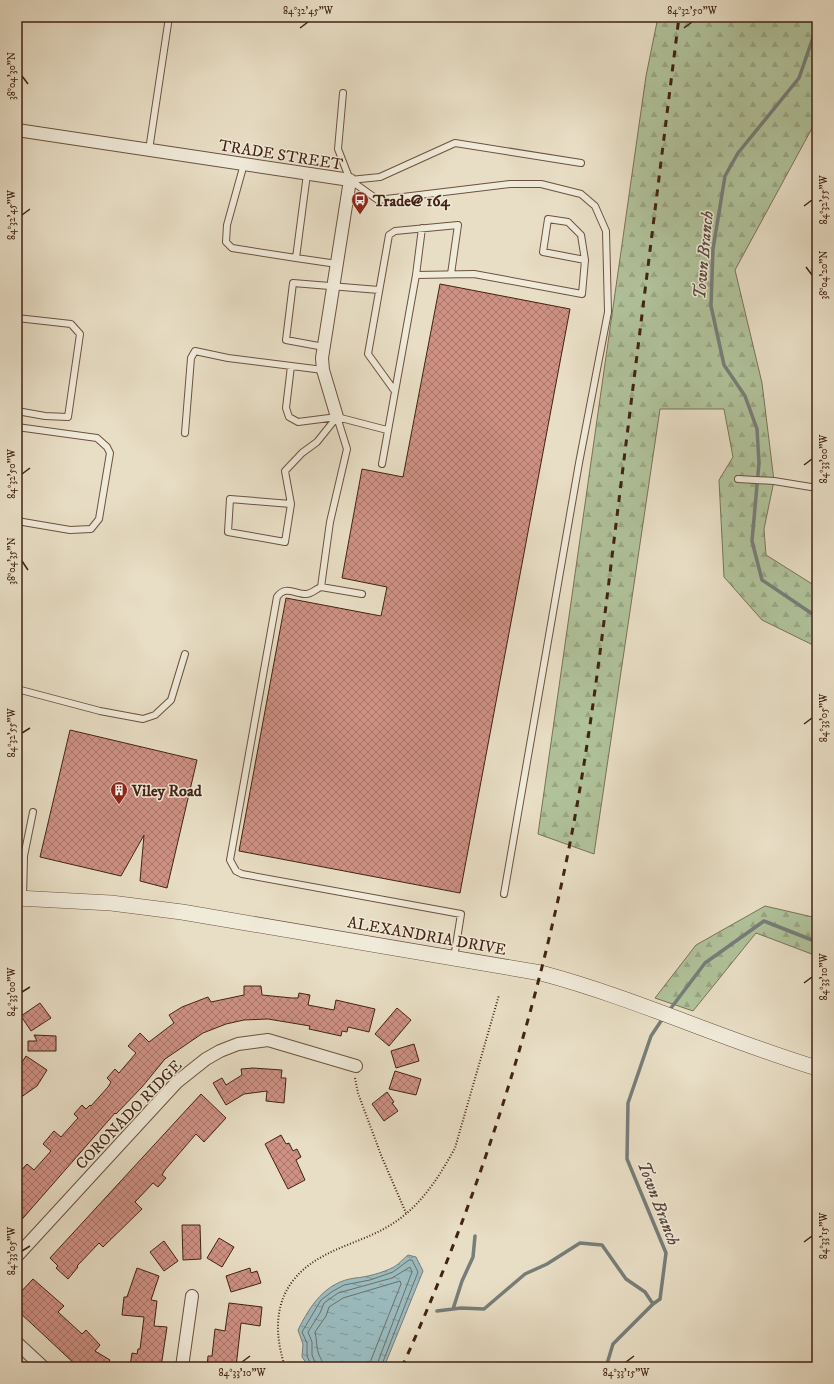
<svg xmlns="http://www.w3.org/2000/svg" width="834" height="1384" font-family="'IM FELL DW Pica',serif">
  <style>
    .forest { fill: url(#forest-firs); stroke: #7a7256 }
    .water { fill: url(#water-ripples); stroke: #777d79 }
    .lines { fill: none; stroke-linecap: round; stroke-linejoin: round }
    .shore { stroke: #6e6e68; stroke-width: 1 }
    .stream { stroke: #777d79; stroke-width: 3.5 }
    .building { fill: url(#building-cross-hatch); stroke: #432213 }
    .service-casing { stroke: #6c5140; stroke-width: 8 }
    .minor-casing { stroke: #6c5140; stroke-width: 14 }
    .tertiary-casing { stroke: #6c5140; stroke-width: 16 }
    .path { stroke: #432213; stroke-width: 2; stroke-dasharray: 1 2; stroke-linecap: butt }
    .service { stroke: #f0ead9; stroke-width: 6 }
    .minor { stroke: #f0ead9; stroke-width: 12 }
    .tertiary { stroke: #f0ead9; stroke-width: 15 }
    .rail { stroke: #432213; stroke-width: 3; stroke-dasharray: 7 7; stroke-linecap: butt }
    .ticks { fill: none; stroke: #432213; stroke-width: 1.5 }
    .labels { text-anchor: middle; stroke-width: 3; stroke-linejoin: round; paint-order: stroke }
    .street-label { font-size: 16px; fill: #432213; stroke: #f0ead9 }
    .poi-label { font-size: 16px; font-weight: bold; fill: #432213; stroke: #f0ead9; text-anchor: start }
    .water-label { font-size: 17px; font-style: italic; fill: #59483e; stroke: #f0ead9 }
    .neatline { fill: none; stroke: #432213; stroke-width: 1.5 }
    .ticks-label { font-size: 10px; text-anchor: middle; fill: #432213 }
  </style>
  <defs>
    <pattern id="forest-firs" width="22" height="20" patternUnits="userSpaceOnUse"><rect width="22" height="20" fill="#b0c29a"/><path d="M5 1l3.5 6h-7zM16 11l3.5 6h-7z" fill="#99a684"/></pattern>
    <pattern id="water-ripples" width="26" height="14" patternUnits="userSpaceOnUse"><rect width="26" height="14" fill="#9ababd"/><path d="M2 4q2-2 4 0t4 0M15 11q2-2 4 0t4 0" fill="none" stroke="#7f9798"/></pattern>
    <pattern id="building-cross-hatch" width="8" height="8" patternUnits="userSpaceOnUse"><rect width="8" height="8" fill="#ce9184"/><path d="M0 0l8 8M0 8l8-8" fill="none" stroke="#a9766b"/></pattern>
  </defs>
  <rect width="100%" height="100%" fill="#e8dec5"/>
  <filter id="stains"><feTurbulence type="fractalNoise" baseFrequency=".005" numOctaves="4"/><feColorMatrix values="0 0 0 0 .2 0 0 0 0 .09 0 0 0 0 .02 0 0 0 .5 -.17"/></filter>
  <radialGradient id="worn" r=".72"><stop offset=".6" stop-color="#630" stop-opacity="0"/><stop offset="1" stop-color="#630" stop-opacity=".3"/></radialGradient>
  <path class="forest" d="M658 17H817V119L735 270 762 383 774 481 764 529 766 555 817 587V647L762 620 724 577 719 480 733 457 724 409H660L594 854 538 834 646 76Z
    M765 906 817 918V956L756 933 693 1011 655 998 696 945Z"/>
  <path class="water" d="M408 1255 416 1257 423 1271 384 1367H309L302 1357 303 1344 298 1330C310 1306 325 1282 355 1278 367 1277 382 1273 394 1267 399 1264 403 1259 408 1255Z"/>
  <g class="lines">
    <path class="shore" d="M312 1367 307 1356V1343L302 1332 321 1300 333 1291 344 1285 370 1280 393 1272 409 1260H412L418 1272 381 1367
      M317 1367 312 1355V1342L308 1332 320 1313 324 1303 338 1293 392 1278 410 1267 412 1272 376 1367
      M323 1367C323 1362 321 1359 319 1355 316 1348 317 1339 315 1332L326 1316 329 1307 343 1298 400 1281 401 1284 371 1360 370 1367"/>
    <path class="stream" d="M817 26 799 78 738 153 725 176 713 249 711 306 724 365 745 396 757 429 759 463 752 541 762 580 817 617
      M668 1012 705 963 764 921 817 942
      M453 1309 462 1281 473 1257 475 1236
      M437 1311 461 1308 484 1309 525 1274 547 1264 580 1243 602 1245 626 1279 645 1292 653 1304
      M606 1367 613 1344 653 1304 660 1299 666 1253 627 1159 628 1103 651 1036 663 1018"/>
  </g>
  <path class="building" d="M440 284 570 309 460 893 239 851 286 598 381 616 387 587 342 578 362 469 403 477Z
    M70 730 197 760 167 888 140 881 144 835 121 876 40 857Z
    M244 986H261L262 995 292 998H298L299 993 310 995 308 1005 334 1010 336 1000 375 1009 369 1032 348 1027 347 1032 342 1031 341 1036 309 1029 310 1026 268 1019 244 1020 226 1024 203 1033 165 1059 142 1087 116 1114 115 1113 17 1225V1189L22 1184 17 1180V1175L27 1164 34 1170 51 1151 43 1144 54 1131 61 1137 78 1118 74 1114 82 1105 86 1109 90 1105 91 1106 108 1087 111 1082 107 1078 115 1069 119 1073 136 1053 128 1046 140 1033 149 1042 174 1023 169 1015 182 1007 208 997 211 1002 244 995Z
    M40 1003 51 1018 31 1031 21 1016Z
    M397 1008 411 1020 389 1046 375 1034Z
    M34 1035 56 1036V1051H28V1041H37Z
    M414 1044 419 1061 396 1068 391 1051Z
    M26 1056 47 1070 37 1086 17 1100V1070Z
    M253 1068 282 1070 281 1078H286L284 1103 266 1101 267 1091 244 1094 226 1105 213 1083 222 1078 226 1085 242 1075 241 1069Z
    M395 1071 421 1079 416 1095 389 1089Z
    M387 1092 394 1102 392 1103 398 1111 384 1121 372 1104Z
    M201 1094 226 1118 204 1142 196 1134 165 1170 162 1175 166 1178 158 1187 153 1183 135 1202 142 1209 103 1247 99 1243 77 1266 78 1267 68 1279 56 1268 58 1266 50 1258Z
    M281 1135 286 1144 289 1143 293 1151 297 1149 301 1157 296 1160 305 1180 288 1189 265 1144Z
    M182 1225H200L201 1259 183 1260Z
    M219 1238 234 1247 222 1267 207 1258Z
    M164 1241 178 1261 164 1271 150 1252Z
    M137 1268 159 1276 151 1300 157 1301 154 1326 167 1327 161 1367 130 1366 132 1353 137 1354 138 1349H140L144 1317 122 1315 124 1297H127Z
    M250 1268 251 1273 257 1271 261 1283 231 1292 226 1276Z
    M33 1279 64 1306 58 1312 82 1334 86 1330 100 1345 95 1351 110 1360 105 1367H78L17 1310V1296Z
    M229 1303 262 1307 260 1326 241 1323 236 1367H207L208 1356H212L215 1329 225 1331Z"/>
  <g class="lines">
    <defs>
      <path id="service" d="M343 93 338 149 350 180 378 200 510 184H541L581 194 595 206 606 231 608 312 579 463 504 894
        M149 150 169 17
        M244 164 227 225 226 242 232 248 296 258
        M307 174 296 258 337 264
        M350 180 380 177 455 143 581 163
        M416 275 422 228
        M17 318 71 324 80 334 68 417 45 416 17 411
        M324 347 286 340 293 283 379 290
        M291 366 286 408 289 417 298 422 337 417 387 430
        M394 390 368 354 389 235 395 231 458 225 451 274
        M337 417 347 449 330 522 321 587 362 594
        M17 427 97 438 107 447 110 453 99 519 91 529 70 530 17 521
        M185 433 191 358 195 351 228 358 323 370
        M382 464 416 275 474 274 582 294 585 260 581 235 568 222 548 219 543 252 585 260
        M738 479 774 481 817 488
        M291 504 230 499 228 532 285 542 291 504 285 471 302 453 317 442 337 417
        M321 587C316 589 311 594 306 594 295 594 285 585 277 597L230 860 236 871 242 874 461 914 454 958
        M17 689 100 711 143 719 155 715 171 700 185 654
        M23 898 24 856 33 812"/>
      <path id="minor" d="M17 130 350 180 322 358 323 370 337 417
        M17 1256 177 1082 206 1059 220 1051 238 1044 268 1040 356 1066
        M17 1343 43 1367
        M182 1367 192 1296"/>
      <path id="tertiary" d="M17 898 111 903 182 912 541 973C635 998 724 1040 817 1068"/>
    </defs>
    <use href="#service" class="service-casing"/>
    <use href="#minor" class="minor-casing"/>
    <use href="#tertiary" class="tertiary-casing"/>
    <path class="path" d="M355 1078 358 1093 381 1155 406 1213
      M285 1367C271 1324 276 1284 318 1259 341 1245 369 1239 392 1224 421 1206 439 1177 455 1148L499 995"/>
    <use href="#service" class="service"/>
    <use href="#minor" class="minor"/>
    <use href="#tertiary" class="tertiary"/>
    <path class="rail" d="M402 1367C476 1204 531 1033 567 858 591 740 604 620 619 500 639 339 659 178 679 17"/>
  </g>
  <path class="ticks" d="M300 28 308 22M684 28 692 22M22 76 28 84M804 206 812 200M22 215 30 209M806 267 812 275M804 465 812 459M22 474 30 468M22 561 28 570M804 724 812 718M22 733 30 728M804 983 812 977M22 992 30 987M804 1242 812 1236M22 1251 30 1246M242 1362 250 1356M626 1362 634 1356"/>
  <defs>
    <symbol id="bus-pin" viewBox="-11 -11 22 30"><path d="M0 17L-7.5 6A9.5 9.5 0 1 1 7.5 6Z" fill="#8f2418" stroke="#f0ead9"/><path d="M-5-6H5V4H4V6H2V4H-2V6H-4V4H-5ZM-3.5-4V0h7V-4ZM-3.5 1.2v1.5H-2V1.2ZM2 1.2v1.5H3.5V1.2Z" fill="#fff"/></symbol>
    <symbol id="building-pin" viewBox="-11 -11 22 30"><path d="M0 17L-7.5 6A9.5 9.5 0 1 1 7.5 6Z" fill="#8f2418" stroke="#f0ead9"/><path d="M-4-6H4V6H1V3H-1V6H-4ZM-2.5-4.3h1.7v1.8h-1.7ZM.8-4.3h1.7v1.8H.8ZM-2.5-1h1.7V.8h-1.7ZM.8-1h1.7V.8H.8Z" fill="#fff"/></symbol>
  </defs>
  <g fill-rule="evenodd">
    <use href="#bus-pin" x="350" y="190" width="20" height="27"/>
    <use href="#building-pin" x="109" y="780" width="20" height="27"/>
  </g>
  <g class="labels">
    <g class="street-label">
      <text transform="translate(281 154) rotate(9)" y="6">TRADE STREET</text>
      <text transform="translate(427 935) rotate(10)" y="6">ALEXANDRIA DRIVE</text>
      <text transform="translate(128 1114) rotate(-46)" y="6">CORONADO RIDGE</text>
    </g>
    <g class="poi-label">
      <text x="373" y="206">Trade@ 164</text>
      <text x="132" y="796">Viley Road</text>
    </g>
    <g class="water-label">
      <text transform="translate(703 255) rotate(-85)" y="6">Town Branch</text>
      <text transform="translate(659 1203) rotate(69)" y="6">Town Branch</text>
    </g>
  </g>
  <rect width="834" height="1384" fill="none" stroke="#e8dec5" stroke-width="44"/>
  <rect x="22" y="22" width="790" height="1340" class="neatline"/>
  <g class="ticks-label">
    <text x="308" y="14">84°32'45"W</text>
    <text x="692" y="14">84°32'50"W</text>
    <text transform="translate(11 76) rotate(-90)" y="4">38°04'30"N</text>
    <text transform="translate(823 200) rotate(-90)" y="4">84°32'55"W</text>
    <text transform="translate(11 215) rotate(-90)" y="4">84°32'45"W</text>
    <text transform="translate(823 275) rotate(-90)" y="4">38°04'20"N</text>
    <text transform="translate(823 459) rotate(-90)" y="4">84°33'00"W</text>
    <text transform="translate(11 474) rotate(-90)" y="4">84°32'50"W</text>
    <text transform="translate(11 561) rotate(-90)" y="4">38°04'35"N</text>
    <text transform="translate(823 718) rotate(-90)" y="4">84°33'05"W</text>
    <text transform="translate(11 733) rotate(-90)" y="4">84°32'55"W</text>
    <text transform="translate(823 977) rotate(-90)" y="4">84°33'10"W</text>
    <text transform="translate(11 992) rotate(-90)" y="4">84°33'00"W</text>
    <text transform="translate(823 1236) rotate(-90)" y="4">84°33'15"W</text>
    <text transform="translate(11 1251) rotate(-90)" y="4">84°33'05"W</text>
    <text x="242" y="1376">84°33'10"W</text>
    <text x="626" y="1376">84°33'15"W</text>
  </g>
  <rect width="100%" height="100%" filter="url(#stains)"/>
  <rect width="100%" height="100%" fill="url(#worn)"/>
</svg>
